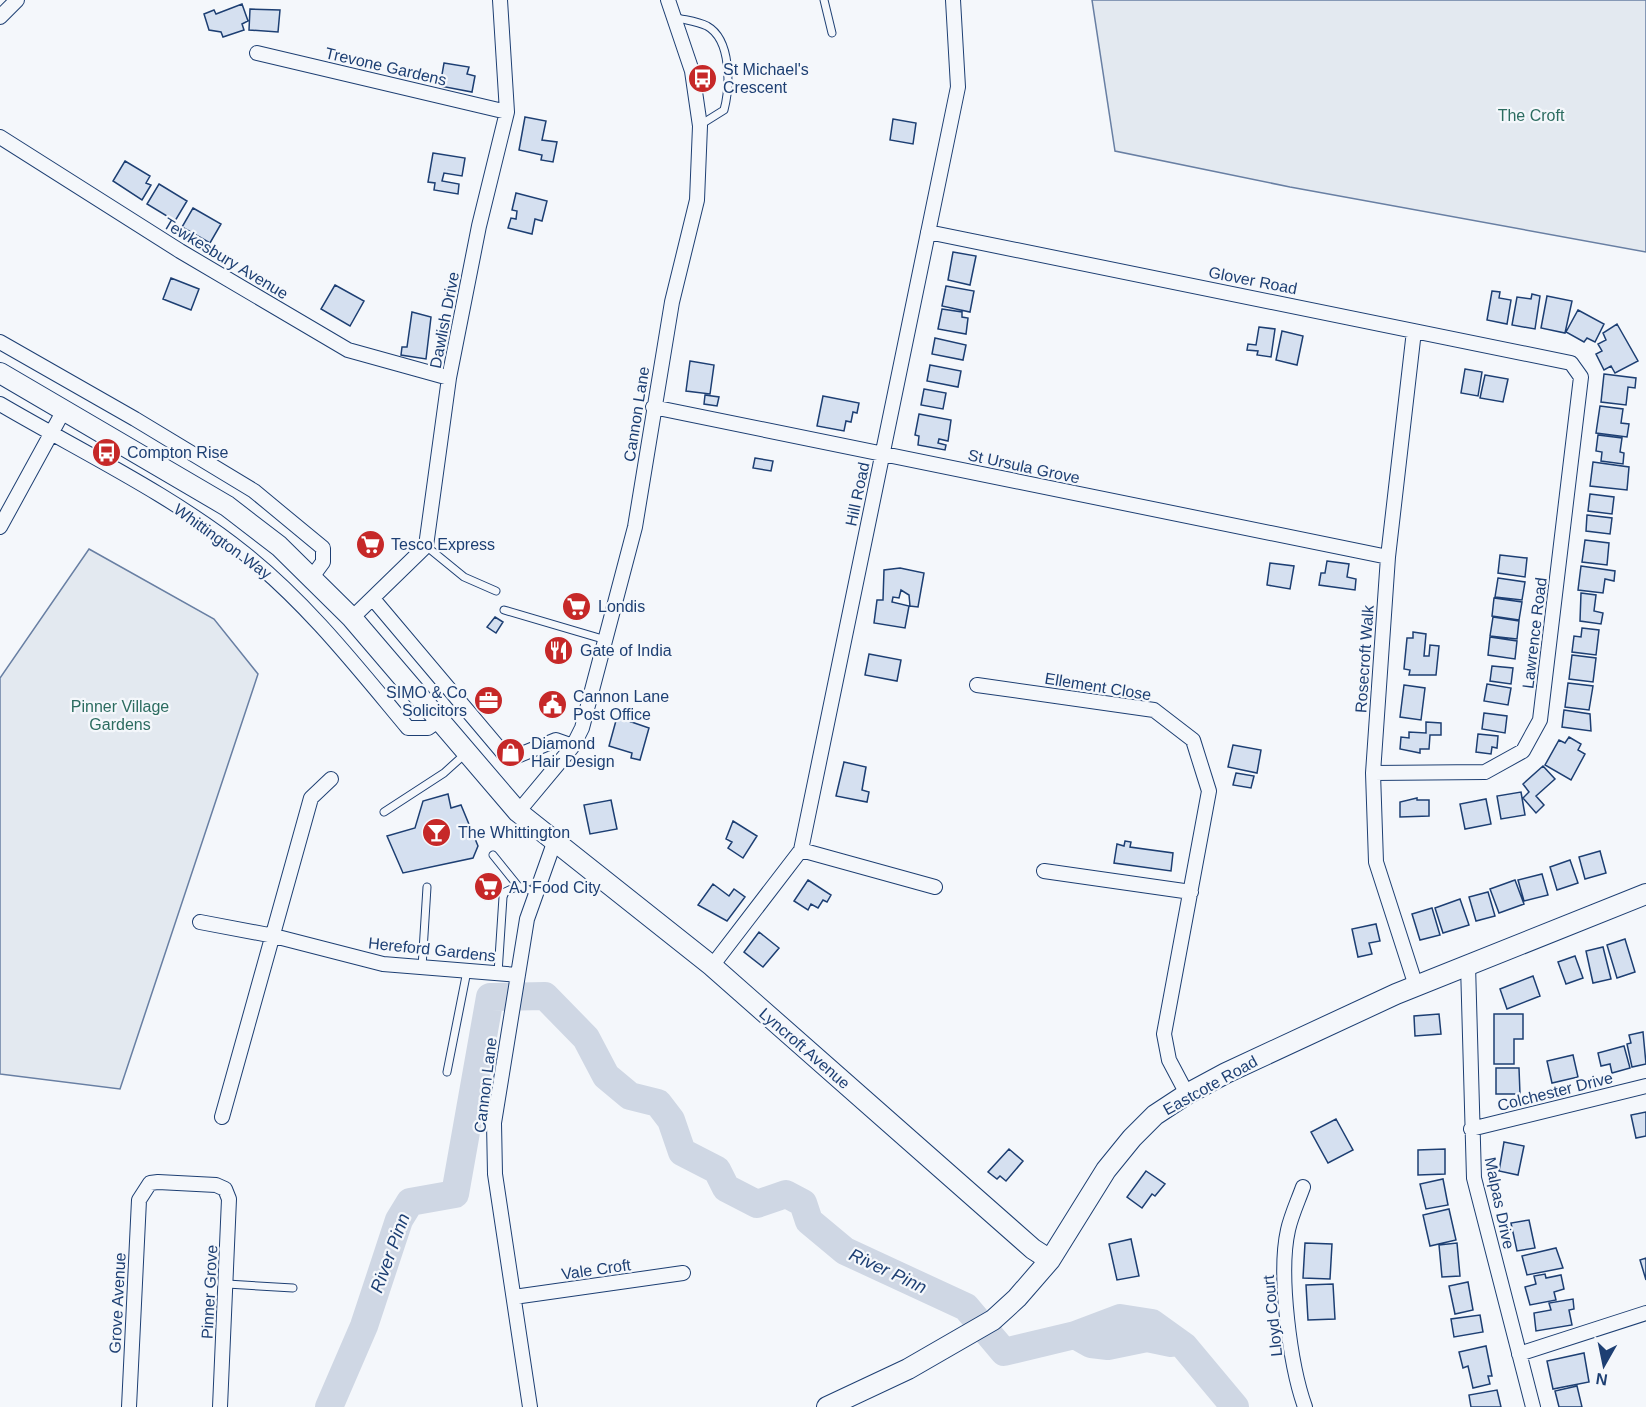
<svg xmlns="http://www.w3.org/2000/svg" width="1646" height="1407" font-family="Helvetica,sans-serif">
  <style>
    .green { fill: #e3e9f0; stroke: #687fa3; stroke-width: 1.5 }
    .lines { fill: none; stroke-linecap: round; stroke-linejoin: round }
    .river { stroke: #cfd7e4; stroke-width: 28 }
    .building { fill: #d5e0f0; stroke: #1d3f73; stroke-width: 1.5 }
    .lane-casing { stroke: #1d3f73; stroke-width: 9 }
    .street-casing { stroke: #1d3f73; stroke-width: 16 }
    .secondary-casing { stroke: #1d3f73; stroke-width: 22 }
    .lane { stroke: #f4f7fb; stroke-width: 7 }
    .street { stroke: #f4f7fb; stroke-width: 14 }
    .secondary { stroke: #f4f7fb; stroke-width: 20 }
    .labels { text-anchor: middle; stroke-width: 4.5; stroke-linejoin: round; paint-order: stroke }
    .street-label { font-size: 16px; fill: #1d3f73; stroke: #f4f7fb }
    .poi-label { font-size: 16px; fill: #1d3f73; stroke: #f4f7fb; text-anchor: start }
    .park-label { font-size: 16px; fill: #2c6c60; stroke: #f4f7fb }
    .water-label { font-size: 18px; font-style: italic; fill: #1d3f73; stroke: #f4f7fb }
  </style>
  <rect width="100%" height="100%" fill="#f4f7fb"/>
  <path class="green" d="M1092 0H1646V252L1290 187 1115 151Z
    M89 549 214 619 258 674 120 1089 0 1074V678Z"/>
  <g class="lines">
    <path class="river" d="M1075 1335 1091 1344 1108 1346 1147 1338 1171 1343
      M329 1407 364 1326 399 1220 410 1202 455 1194 490 997 545 996 586 1038 606 1076 630 1096 658 1103 671 1120 682 1152 717 1170 726 1188 757 1204 786 1194 803 1203 809 1221 845 1251 966 1307 1004 1352 1075 1335 1120 1318 1152 1323 1184 1346 1235 1407"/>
  </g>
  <path class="building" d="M242 4 248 21 242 24 244 30 223 37 221 32 209 30 204 14 214 10 216 14Z
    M250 9 280 10 278 32 249 30Z
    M444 63 469 67 467 74 475 76 472 92 440 86Z
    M525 117 546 121 542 140 557 142 553 162 541 160 542 155 519 150Z
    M893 119 916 123 913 144 890 140Z
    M433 153 465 158 462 176 444 173 442 181 459 184 458 194 434 190 435 183 428 182Z
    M125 161 150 176 146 183 151 185 142 200 113 181Z
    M159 184 187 201 175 221 147 204Z
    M516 193 547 201 542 221 535 219 532 234 508 228 511 218 516 219 517 211 512 210Z
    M193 208 221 224 210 243 182 227Z
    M953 252 976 256 970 285 948 280Z
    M171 278 199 289 191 310 163 299Z
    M335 285 364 301 350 326 321 309Z
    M946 286 974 291 970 312 942 306Z
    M1492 291 1500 292 1499 298 1511 300 1507 324 1487 320Z
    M1532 294 1540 296 1535 329 1512 325 1517 297 1531 299Z
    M1547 296 1572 301 1565 333 1541 328Z
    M942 309 962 312V317L968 318 966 334 938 329Z
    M1578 310 1604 324 1595 342 1587 338 1584 342 1566 332Z
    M412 312 431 317 426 359 401 355 402 347H407Z
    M1617 324 1638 361 1615 373 1611 366 1604 370 1596 354 1602 351 1598 344 1606 340 1603 333Z
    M1259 327 1275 329 1271 357 1257 355 1258 351 1247 350 1248 344 1256 345Z
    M1282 331 1303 336 1297 365 1276 360Z
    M935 338 966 345 963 360 932 354Z
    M690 361 714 365 710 394 686 391Z
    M930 365 961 371 958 387 927 381Z
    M1465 369 1482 372 1478 396 1461 393Z
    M1604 374 1636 378 1635 388 1628 387 1626 405 1601 402Z
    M1485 375 1508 379 1503 402 1480 398Z
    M924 389 946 393 943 409 921 405Z
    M705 395 719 397 717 406 704 404Z
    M823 396 859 403 857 413 853 412 851 422 846 421 844 431 817 426Z
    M1600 406 1623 409 1621 423 1629 424 1627 437 1596 433Z
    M919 414 951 420 948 441 939 439 938 443 946 445 945 450 918 445 919 436 915 435Z
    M1598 435 1622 438 1620 452 1624 453 1623 464 1601 461 1602 452 1596 451Z
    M755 458 773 461 771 471 753 468Z
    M1593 462 1629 467 1627 490 1590 486Z
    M1590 494 1614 497 1612 514 1588 511Z
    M1587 515 1612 518 1610 534 1586 531Z
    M1585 540 1609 543 1607 565 1582 562Z
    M1500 555 1527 558 1525 577 1498 573Z
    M1327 561 1349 564 1347 577 1356 579 1355 590 1319 585 1321 573H1325Z
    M1270 563 1294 566 1290 589 1267 585Z
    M1581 566 1615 571 1614 581 1605 579 1603 593 1578 590Z
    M900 568 924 573 918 607 910 606 909 595 901 590 899 598 893 597 892 602 909 606 905 628 874 623 877 600H883L884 570Z
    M1498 578 1525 582 1522 600 1495 597Z
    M1581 593 1596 595 1594 611 1603 613 1601 624 1580 621Z
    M1494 598 1522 602 1519 620 1492 616Z
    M495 617 503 622 496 633 487 627Z
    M1493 617 1519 621 1517 639 1490 636Z
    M1582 628 1599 630 1596 655 1572 652 1574 636 1581 637Z
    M1413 632 1426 634 1424 656H1429L1430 645 1439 646 1436 675H1409L1410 670 1404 669 1407 638H1413Z
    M1490 637 1517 641 1515 659 1488 655Z
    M869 654 901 660 897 681 865 675Z
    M1572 655 1596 658 1593 682 1569 679Z
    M1492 666 1513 668 1511 684 1490 681Z
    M1568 683 1593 686 1589 710 1565 707Z
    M1487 684 1511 688 1508 705 1484 701Z
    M1404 685 1425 688 1421 720 1400 717Z
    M1564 710 1590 714 1591 731 1562 727Z
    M1484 713 1507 716 1505 733 1482 729Z
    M617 717 649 728 640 760 631 758 632 753 609 746Z
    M1426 722 1441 723V735H1430L1429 749H1420V753L1400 749 1401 737 1409 738V732L1426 733Z
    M1478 734 1498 736 1497 748 1492 747 1491 754 1476 752Z
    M1569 737 1581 744 1578 750 1585 754 1571 780 1545 765 1559 740 1565 743Z
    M1233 745 1261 750 1257 773 1228 767Z
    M844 762 866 767 862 790 869 792 867 802 836 796Z
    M1543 766 1555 779 1536 796 1544 805 1536 813 1523 798 1529 792 1523 784Z
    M1236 773 1254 776 1251 788 1233 785Z
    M1521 792 1525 815 1501 819 1497 796Z
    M448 794 451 808 461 805 478 846 473 858 403 873 387 836 415 828 423 801Z
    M1417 798V800H1429V816L1400 817V802Z
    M1486 799 1491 824 1465 829 1460 804Z
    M611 800 617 829 590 834 584 805Z
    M733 821 757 836 743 858 728 848 732 842 726 839Z
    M1125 841 1131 842 1130 847 1173 853 1171 871 1114 863 1117 844 1124 846Z
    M1600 851 1606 873 1585 879 1579 857Z
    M1570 860 1578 883 1557 890 1550 867Z
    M1542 874 1548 895 1524 901 1518 880Z
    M808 880 831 895 827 902 823 900 818 908 811 904 808 910 794 901Z
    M1515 880 1524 904 1499 913 1490 889Z
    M713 884 729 896 734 889 745 897 727 921 698 905Z
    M1488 892 1495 916 1476 921 1469 897Z
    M1460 899 1469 925 1443 933 1435 908Z
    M1432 908 1440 935 1420 940 1412 914Z
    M1376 924 1380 941 1369 943 1372 954 1358 957 1352 929Z
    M759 932 779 948 763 967 744 952Z
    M1625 939 1635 972 1617 978 1607 945Z
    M1603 947 1611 979 1593 983 1586 951Z
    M1575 956 1583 978 1566 984 1558 962Z
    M1533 976 1540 996 1507 1009 1500 989Z
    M1439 1014 1441 1034 1415 1036 1414 1016Z
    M1494 1014H1523V1039H1514V1064H1494Z
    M1643 1032 1646 1064 1632 1067 1627 1044 1631 1043 1629 1035Z
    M1624 1046 1630 1068 1612 1073 1610 1064 1601 1066 1598 1053Z
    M1573 1055 1578 1077 1552 1083 1547 1061Z
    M1496 1068H1519L1520 1094H1496Z
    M1646 1112V1136L1636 1138 1631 1115Z
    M1336 1119 1353 1150 1328 1163 1311 1132Z
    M1504 1142 1524 1146 1518 1175 1499 1171Z
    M1009 1149 1023 1161 1006 1181 1000 1176 997 1179 988 1172Z
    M1445 1149V1174L1418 1175V1150Z
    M1146 1171 1165 1184 1155 1196 1152 1194 1142 1208 1127 1197Z
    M1443 1179 1448 1205 1426 1209 1420 1184Z
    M1449 1209 1456 1240 1430 1246 1423 1215Z
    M1529 1220 1535 1248 1517 1251 1511 1223Z
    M1131 1239 1139 1276 1117 1280 1109 1244Z
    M1305 1243 1332 1244 1330 1279 1303 1278Z
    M1457 1243 1460 1276 1442 1277 1439 1245Z
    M1556 1248 1563 1268 1527 1275 1522 1256Z
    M1646 1258V1280L1640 1260Z
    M1545 1274 1546 1278 1561 1275 1564 1289 1554 1292 1556 1300 1530 1305 1525 1287 1536 1284 1534 1276Z
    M1468 1282 1473 1310 1455 1314 1449 1286Z
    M1333 1284 1335 1319 1308 1320 1306 1285Z
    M1573 1299 1574 1309 1569 1310 1572 1325 1536 1331 1534 1313 1551 1310 1549 1303Z
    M1480 1315 1483 1332 1454 1337 1451 1319Z
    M1486 1346 1492 1376H1488L1490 1384 1473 1388 1468 1366 1463 1368 1459 1352Z
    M1584 1353 1589 1382 1553 1389 1547 1361Z
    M1577 1386 1582 1407H1559L1555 1391Z
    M1497 1390 1501 1407H1471L1469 1395Z"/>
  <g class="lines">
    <defs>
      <path id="lane" d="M824 0 832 33
        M674 17C684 20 697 21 707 26 732 40 730 87 724 110L700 125
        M426 546 464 577 496 591
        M504 610 606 640
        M384 812 444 773 465 754
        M493 855 518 886 535 892
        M422 967 427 887
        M498 973 503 897 505 892 518 886
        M447 1072 467 971
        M227 1284 293 1288"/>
      <path id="street" d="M0 17 17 0
        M257 53 507 112
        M0 137 180 251 348 350 449 378
        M928 232 1571 363 1581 377 1540 720 1523 751 1485 772 1373 773
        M1414 331 1388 557 1373 773 1376 862 1416 986
        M0 342 135 419 254 491 323 548V562L312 577
        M0 404C80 451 172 495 244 553 307 603 357 667 408 728H428L438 721
        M653 407 1388 557
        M0 527 64 410
        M374 600 504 754 512 758 556 740 573 746
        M352 618 426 546 449 378 479 226 507 112 500 0
        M977 685 1154 710 1193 740 1209 791 1164 1034 1169 1060 1187 1094
        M518 812 573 746 582 728 635 527 672 302 697 200 700 126 692 71 668 0
        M801 850 935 887
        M1044 871 1191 892
        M200 922 274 936 383 964 518 975
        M1468 965 1474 1178 1533 1407
        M712 966 801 850 958 87 953 0
        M222 1117 311 798 331 779
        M1471 1129 1646 1086
        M1303 1187C1298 1201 1291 1216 1288 1230 1278 1274 1290 1365 1305 1407
        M514 1297 683 1273
        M1519 1354 1646 1313
        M129 1407 139 1200 150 1183 158 1182 216 1185 225 1189 229 1199 220 1407
        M530 1407 495 1174 494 1123 527 919 554 843"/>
      <path id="secondary" d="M0 373 227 506 279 546 352 618 518 812 712 966 1033 1249 1050 1260
        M827 1407 908 1369 993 1320 1017 1298 1050 1260 1106 1170 1132 1138 1155 1115 1187 1094 1226 1073 1396 994 1646 894"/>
    </defs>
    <use href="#lane" class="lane-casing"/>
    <use href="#street" class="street-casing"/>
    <use href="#secondary" class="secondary-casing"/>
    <use href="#lane" class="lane"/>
    <use href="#street" class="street"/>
    <use href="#secondary" class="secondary"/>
  </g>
  <defs>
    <symbol id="bus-disc" viewBox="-11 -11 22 22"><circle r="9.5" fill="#c62828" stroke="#f4f7fb"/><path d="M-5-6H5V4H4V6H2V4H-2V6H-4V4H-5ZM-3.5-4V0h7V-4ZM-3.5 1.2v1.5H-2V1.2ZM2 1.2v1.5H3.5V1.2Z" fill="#fff"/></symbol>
    <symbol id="supermarket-disc" viewBox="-11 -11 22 22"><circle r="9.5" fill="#c62828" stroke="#f4f7fb"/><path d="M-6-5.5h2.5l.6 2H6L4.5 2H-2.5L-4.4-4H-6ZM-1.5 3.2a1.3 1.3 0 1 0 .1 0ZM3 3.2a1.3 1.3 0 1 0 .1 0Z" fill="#fff"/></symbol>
    <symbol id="restaurant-disc" viewBox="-11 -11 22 22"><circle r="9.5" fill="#c62828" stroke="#f4f7fb"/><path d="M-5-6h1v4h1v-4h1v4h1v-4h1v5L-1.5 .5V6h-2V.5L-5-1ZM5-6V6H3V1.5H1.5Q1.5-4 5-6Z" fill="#fff"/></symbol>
    <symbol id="office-disc" viewBox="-11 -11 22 22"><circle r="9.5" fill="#c62828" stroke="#f4f7fb"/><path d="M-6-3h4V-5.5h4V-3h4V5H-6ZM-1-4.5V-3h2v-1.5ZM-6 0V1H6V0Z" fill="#fff"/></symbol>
    <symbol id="civic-disc" viewBox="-11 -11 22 22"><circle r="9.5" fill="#c62828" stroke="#f4f7fb"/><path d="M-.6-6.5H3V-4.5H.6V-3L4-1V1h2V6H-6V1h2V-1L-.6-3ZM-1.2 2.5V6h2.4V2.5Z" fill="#fff"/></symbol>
    <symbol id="shop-disc" viewBox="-11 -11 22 22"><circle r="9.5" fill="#c62828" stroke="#f4f7fb"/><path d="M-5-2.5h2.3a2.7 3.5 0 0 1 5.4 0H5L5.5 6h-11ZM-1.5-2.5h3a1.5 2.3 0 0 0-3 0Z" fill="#fff"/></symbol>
    <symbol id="bar-disc" viewBox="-11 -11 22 22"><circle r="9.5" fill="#c62828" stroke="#f4f7fb"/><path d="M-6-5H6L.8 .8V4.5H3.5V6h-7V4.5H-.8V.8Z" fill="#fff"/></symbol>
  </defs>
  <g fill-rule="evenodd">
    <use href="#bus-disc" x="686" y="62" width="33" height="33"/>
    <use href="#bus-disc" x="90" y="436" width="33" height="33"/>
    <use href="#supermarket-disc" x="354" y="528" width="33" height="33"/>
    <use href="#supermarket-disc" x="560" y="590" width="33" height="33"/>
    <use href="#restaurant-disc" x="542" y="634" width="33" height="33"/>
    <use href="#office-disc" x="472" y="684" width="33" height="33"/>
    <use href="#civic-disc" x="536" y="688" width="33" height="33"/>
    <use href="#shop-disc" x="494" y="736" width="33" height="33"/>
    <use href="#bar-disc" x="420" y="816" width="33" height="33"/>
    <use href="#supermarket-disc" x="472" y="870" width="33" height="33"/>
  </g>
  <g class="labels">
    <g class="street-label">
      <text transform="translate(386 66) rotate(13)" y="6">Trevone Gardens</text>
      <text transform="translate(226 258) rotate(31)" y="6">Tewkesbury Avenue</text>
      <text transform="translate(1253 280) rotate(11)" y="6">Glover Road</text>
      <text transform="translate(444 320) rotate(-79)" y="6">Dawlish Drive</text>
      <text transform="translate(636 414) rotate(-81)" y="6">Cannon Lane</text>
      <text transform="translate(1024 466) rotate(12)" y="6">St Ursula Grove</text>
      <text transform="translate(857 494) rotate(-78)" y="6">Hill Road</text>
      <text transform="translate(223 541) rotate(36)" y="6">Whittington Way</text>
      <text transform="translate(1534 633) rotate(-83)" y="6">Lawrence Road</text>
      <text transform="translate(1364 659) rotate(-86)" y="6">Rosecroft Walk</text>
      <text transform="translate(1098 686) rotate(9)" y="6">Ellement Close</text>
      <text transform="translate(432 949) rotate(6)" y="6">Hereford Gardens</text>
      <text transform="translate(805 1048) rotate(41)" y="6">Lyncroft Avenue</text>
      <text transform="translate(485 1085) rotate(-83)" y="6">Cannon Lane</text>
      <text transform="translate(1210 1085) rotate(-29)" y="6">Eastcote Road</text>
      <text transform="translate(1555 1091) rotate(-14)" y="6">Colchester Drive</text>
      <text transform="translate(1500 1203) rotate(78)" y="6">Malpas Drive</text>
      <text transform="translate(596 1269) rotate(-8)" y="6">Vale Croft</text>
      <text transform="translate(209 1292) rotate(-87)" y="6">Pinner Grove</text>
      <text transform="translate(117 1303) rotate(-87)" y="6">Grove Avenue</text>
      <text transform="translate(1272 1316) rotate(-96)" y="6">Lloyd Court</text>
    </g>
    <g class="poi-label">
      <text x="723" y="75">St Michael's<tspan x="723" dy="18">Crescent</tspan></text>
      <text x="127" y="458">Compton Rise</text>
      <text x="391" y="550">Tesco Express</text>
      <text x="598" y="612">Londis</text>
      <text x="580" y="656">Gate of India</text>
      <text x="467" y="698" text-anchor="end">SIMO &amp; Co<tspan x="467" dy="18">Solicitors</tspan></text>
      <text x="573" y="702">Cannon Lane<tspan x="573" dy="18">Post Office</tspan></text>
      <text x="531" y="749">Diamond<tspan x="531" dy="18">Hair Design</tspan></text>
      <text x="458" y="838">The Whittington</text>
      <text x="509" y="893">AJ Food City</text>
    </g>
    <g class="park-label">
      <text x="1531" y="121">The Croft</text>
      <text x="120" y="712">Pinner Village<tspan x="120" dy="18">Gardens</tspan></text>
    </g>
    <g class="water-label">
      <text transform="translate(390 1253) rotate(-70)" y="6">River Pinn</text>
      <text transform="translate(888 1271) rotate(25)" y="6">River Pinn</text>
    </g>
  </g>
  <g transform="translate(1604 1365) rotate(189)" stroke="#f4f7fb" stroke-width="4.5" paint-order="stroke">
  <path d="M0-4.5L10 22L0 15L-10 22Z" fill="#1d3f73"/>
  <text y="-9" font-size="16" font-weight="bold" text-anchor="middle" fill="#1d3f73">N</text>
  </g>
</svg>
